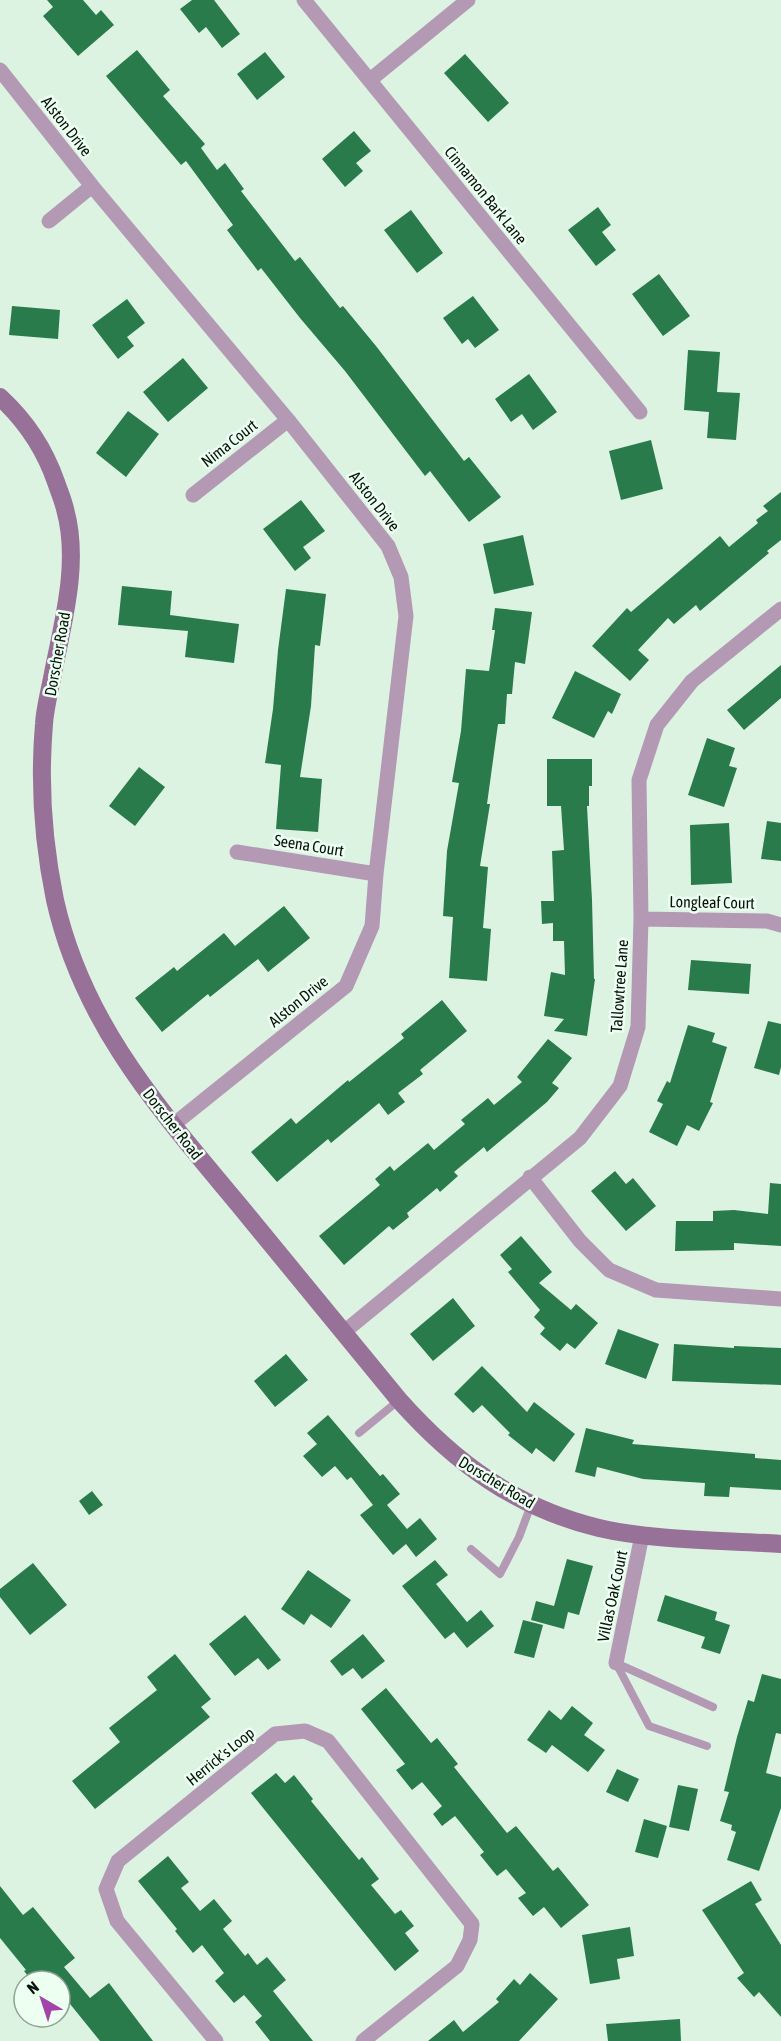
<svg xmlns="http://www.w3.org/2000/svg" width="781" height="2041" font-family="'Asap Condensed',sans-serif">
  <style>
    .building { fill: #297b4c }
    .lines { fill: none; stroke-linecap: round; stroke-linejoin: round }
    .lane { stroke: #b399b4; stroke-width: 8 }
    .street { stroke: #b399b4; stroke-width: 15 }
    .secondary { stroke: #977198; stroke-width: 18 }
    .labels { text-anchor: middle; stroke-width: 5; stroke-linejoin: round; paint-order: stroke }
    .street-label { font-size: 16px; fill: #09110c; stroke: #ecfff1 }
  </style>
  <rect width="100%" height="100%" fill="#dcf3e2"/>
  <path class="building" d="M47 0H83L96 15 101 10 114 25 78 56 43 16 53 7Z
    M192 0H214L240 34 222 48 206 27 199 33 180 9Z
    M137 50 170 90 163 96 205 144 201 148 217 170 225 163 244 189 241 191 295 261 300 257 340 308 343 306 376 346 464 461 469 457 501 497 469 522 430 471 425 476 345 371 300 318 261 268 258 271 227 230 233 225 186 161 181 165 106 76Z
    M265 52 285 77 257 100 237 74Z
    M465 54 509 103 488 122 444 73Z
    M354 131 371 151 356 163 363 171 345 187 322 159Z
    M598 207 611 225 602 232 616 250 596 266 568 230Z
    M411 210 443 253 417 273 384 230Z
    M659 274 690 316 663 336 632 294Z
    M473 296 499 330 475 348 468 339 462 344 443 318Z
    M127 299 145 323 127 337 134 346 118 359 92 325Z
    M12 306 60 310 58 339 9 335Z
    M688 350 720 352 717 392 740 393 736 440 707 438 709 412 684 410Z
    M183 358 208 388 168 422 143 392Z
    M529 374 557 412 533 430 522 414 511 422 495 399Z
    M128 411 159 434 126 477 96 453Z
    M651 440 663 489 621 500 609 451Z
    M781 492V540L767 551 769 553 700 611 696 605 674 624 668 618 638 650 649 660 630 681 592 646 627 608 631 612 720 536 729 547 758 523 756 520 768 511 763 506Z
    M301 500 325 531 303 547 311 558 295 571 263 529Z
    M523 535 534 585 494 594 483 544Z
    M122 586 172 591 170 615 239 624 234 663 185 657 188 631 118 625Z
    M286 589 326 594 320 646 315 645 311 706 300 777 322 779 318 832 276 829 281 765 265 763 273 709 278 650Z
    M495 608 532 612 525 664 515 662 512 694H507L505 724H498L487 804H490L480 866 488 867 483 928 491 929 487 981 449 978 453 917 443 916 447 851 459 783 452 782 461 731 466 669 489 671 495 630H492Z
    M781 665V698L744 730 727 710Z
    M575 671 621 694 612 714 608 711 594 738 552 718Z
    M707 738 735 748 729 766 737 768 724 807 688 795Z
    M547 759H592V786H589V806H587L592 900 594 979H595L587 1036 554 1031 564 1019 544 1016 551 972 565 975 564 941H553V923L542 924 541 901H554L552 851 564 850 561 806H547Z
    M139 767 165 787 135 826 109 806Z
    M767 821 781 823V861L761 859Z
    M729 823 732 883 691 885 690 825Z
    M284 906 310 938 268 972 258 959 210 997 208 994 162 1032 135 998 174 967 177 971 224 933 235 946Z
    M691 960 751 964 749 994 688 990Z
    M442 1000 467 1031 420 1070 423 1074 398 1093 405 1102 388 1115 379 1103 331 1143 328 1139 277 1182 251 1152 291 1118 296 1124 348 1080 349 1082 404 1038 401 1034Z
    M768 1021 781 1024V1067L779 1075 754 1068Z
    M688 1025 715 1033 712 1042 727 1047 710 1102 713 1103 699 1131 687 1125 677 1146 649 1132 663 1104 657 1101 667 1081 670 1083Z
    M548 1039 572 1058 552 1083 559 1088 547 1102 487 1152 484 1147 454 1172 458 1176 440 1192 437 1188 407 1213 409 1217 393 1230 389 1226 344 1265 319 1236 380 1185 375 1179 390 1166 394 1171 428 1143 434 1150 465 1124 461 1120 488 1098 494 1105 522 1082 517 1077Z
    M615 1171 626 1184 633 1178 656 1206 626 1231 591 1191Z
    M770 1183 781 1184V1246L734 1243V1250L675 1251 676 1221H713V1211L734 1210 768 1214Z
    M521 1236 552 1272 539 1283 571 1310 576 1304 598 1323 575 1349 567 1343 560 1351 540 1334 545 1328 534 1317 540 1310 508 1272 512 1269 500 1255Z
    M453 1298 475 1326 433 1361 410 1334Z
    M618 1329 659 1344 646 1379 605 1364Z
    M674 1344 734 1348V1346L781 1348V1385L672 1381Z
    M286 1354 308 1380 275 1407 254 1381Z
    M482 1366 527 1412 534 1402 575 1434 554 1462 536 1448 532 1454 508 1435 510 1433 482 1405 473 1413 454 1394Z
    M328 1415 380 1476 383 1474 400 1494 387 1505 407 1529 420 1518 437 1539 416 1557 406 1544 393 1555 360 1515 373 1505 351 1477 347 1480 335 1466 322 1477 303 1456 317 1444 307 1433Z
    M586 1428 634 1440 632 1444 755 1454V1458L781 1460V1490L730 1487 729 1497 704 1496 705 1483 643 1479 597 1467 595 1477 575 1472Z
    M92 1491 103 1505 89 1515 79 1501Z
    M567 1559 593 1566 579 1615 568 1612 564 1629 531 1620 536 1601 554 1606Z
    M435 1560 448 1575 436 1584 467 1622 481 1610 494 1626 467 1648 454 1632 445 1639 402 1586Z
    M33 1563 67 1605 30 1635 0 1597V1589Z
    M308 1570 351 1600 331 1628 311 1614 304 1625 281 1609Z
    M665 1595 717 1612 715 1620 730 1625 720 1654 701 1648 705 1637 657 1621Z
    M245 1615 281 1660 268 1670 258 1658 235 1676 209 1644Z
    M523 1620 543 1625 534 1658 514 1653Z
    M363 1634 385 1661 362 1679 353 1668 342 1676 330 1661Z
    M175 1654 211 1699 201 1707 210 1717 95 1809 72 1781 120 1742 109 1728 157 1690 147 1677Z
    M762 1674 781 1679V1734L776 1733 766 1773 781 1777V1808L759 1871 727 1860 736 1832 731 1830 732 1825 720 1821 729 1792 724 1791 737 1737 748 1700 754 1702Z
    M386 1688 431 1743 437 1738 458 1764 454 1767 507 1833 516 1826 553 1871 558 1867 589 1905 561 1928 544 1907 533 1916 518 1898 526 1893 506 1869 497 1876 480 1855 484 1852 455 1816 442 1826 433 1814 442 1806 422 1782 412 1790 396 1770 405 1764 361 1709Z
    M572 1706 593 1723 584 1735 605 1750 588 1772 552 1745 546 1753 527 1740 549 1710 561 1720Z
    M617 1769 639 1779 628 1802 606 1792Z
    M276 1773 285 1783 294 1775 313 1799 311 1801 359 1860 362 1857 379 1879 371 1885 395 1914 401 1910 414 1926 405 1933 419 1951 395 1971 251 1793Z
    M678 1785 698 1789 689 1831 669 1827Z
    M644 1819 667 1826 658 1858 635 1852Z
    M168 1856 189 1882 181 1888 200 1911 214 1899 232 1921 223 1929 245 1956 248 1953 257 1965 267 1957 286 1980 273 1991 313 2041H270L255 2022 262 2016 244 1995 234 2003 215 1981 224 1973 202 1945 193 1953 175 1931 177 1929 138 1881Z
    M751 1881 762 1900 755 1904 781 1945V2017L759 1992 754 1997 737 1978 744 1973 702 1910Z
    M0 1886 23 1915 33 1907 75 1958 64 1967 90 1998 109 1983 153 2041H100L66 1999 60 2005V1981H32L24 1971 26 1970 0 1938Z
    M630 1927 634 1956 617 1959 620 1979 590 1984 582 1935Z
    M530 1973 558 1999 519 2041H428L454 2020 463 2032 499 2002 496 1999 514 1979 520 1985Z
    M680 2019 681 2041H608L606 2024Z"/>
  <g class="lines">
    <path class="lane" d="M359 1433 398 1401
      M471 1549 500 1574 519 1537 531 1505
      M616 1663 649 1726 707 1746
      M616 1663 713 1707"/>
    <path class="street" d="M304 0 640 412
      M0 70 92 186 288 420 388 546 401 577 406 616 376 874 372 926 346 986 173 1125
      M370 80 468 0
      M49 221 92 186
      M193 495 288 420
      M237 852 376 874
      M641 919 767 921 781 925
      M530 1177 580 1241 609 1270 656 1290 781 1299
      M344 1332 580 1138 620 1086 638 1027 641 919 639 780 657 725 692 681 781 609
      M616 1663 642 1535
      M216 2041 117 1921 106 1889 118 1861 275 1734 305 1731 328 1741 472 1924 470 1940 457 1966 363 2041"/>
    <path class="secondary" d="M0 397C25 420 45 450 56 482 59 491 63 500 65 509 80 562 63 622 53 673 50 690 45 707 44 724 39 783 43 842 55 900 83 1025 160 1110 239 1205 293 1270 346 1335 399 1400 455 1463 516 1508 599 1528 655 1541 724 1540 781 1544"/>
  </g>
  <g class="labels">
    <g class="street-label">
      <text transform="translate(67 126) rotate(52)" y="6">Alston Drive</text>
      <text transform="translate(486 195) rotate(51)" y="6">Cinnamon Bark Lane</text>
      <text transform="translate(229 443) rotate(-38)" y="6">Nima Court</text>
      <text transform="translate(375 501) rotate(52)" y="6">Alston Drive</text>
      <text transform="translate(57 654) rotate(-80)" y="6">Dorscher Road</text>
      <text transform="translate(309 845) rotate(9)" y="6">Seena Court</text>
      <text transform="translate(712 902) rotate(1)" y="6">Longleaf Court</text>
      <text transform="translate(619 986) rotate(-86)" y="6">Tallowtree Lane</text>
      <text transform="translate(298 1001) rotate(-39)" y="6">Alston Drive</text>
      <text transform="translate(173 1124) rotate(52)" y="6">Dorscher Road</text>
      <text transform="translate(497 1482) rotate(31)" y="6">Dorscher Road</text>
      <text transform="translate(612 1596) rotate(-78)" y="6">Villas Oak Court</text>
      <text transform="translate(220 1756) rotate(-39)" y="6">Herrick's Loop</text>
    </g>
  </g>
  <g transform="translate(42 1999) rotate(321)"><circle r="28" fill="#ecfff1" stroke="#91a095" stroke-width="1.5"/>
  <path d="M0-4.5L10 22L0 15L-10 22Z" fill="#a444ab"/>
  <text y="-9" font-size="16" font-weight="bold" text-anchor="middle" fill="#09110c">N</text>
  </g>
</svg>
